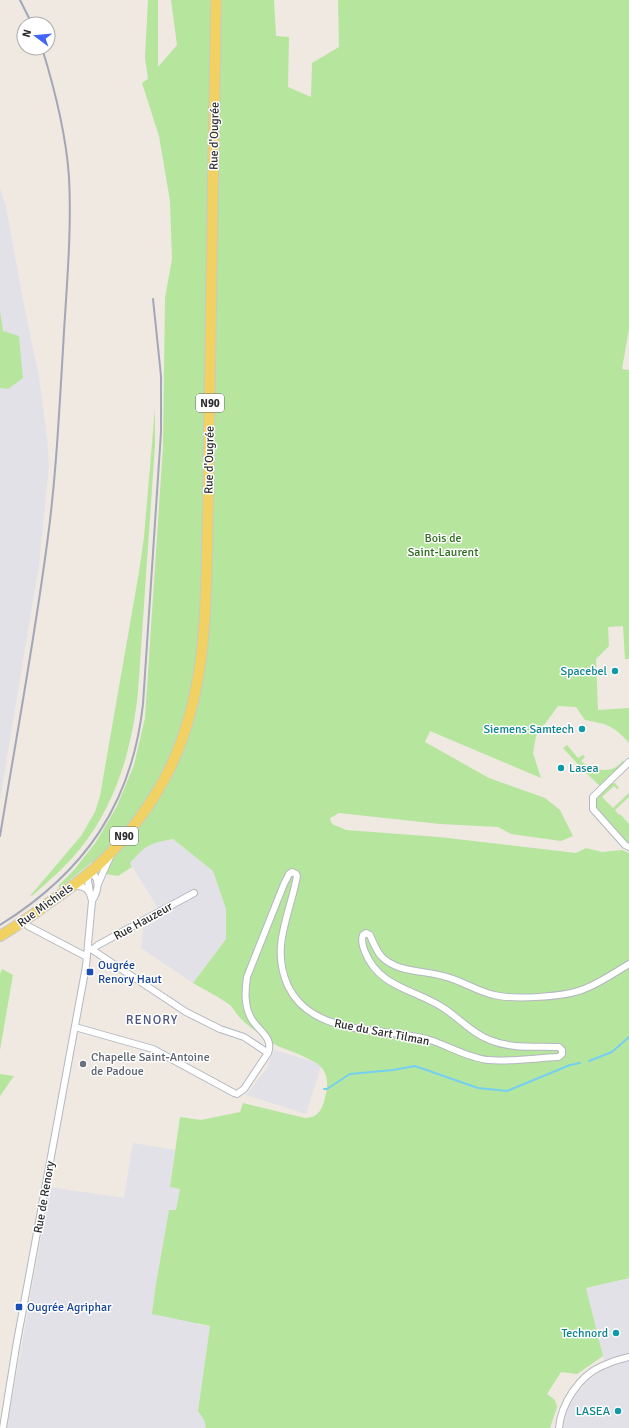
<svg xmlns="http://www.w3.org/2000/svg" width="629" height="1428" font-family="Signika,sans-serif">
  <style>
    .industrial { fill: #e3e1e8 }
    .green { fill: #b6e59e }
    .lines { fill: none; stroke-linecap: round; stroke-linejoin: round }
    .stream { stroke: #75cff0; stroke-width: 2 }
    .street-casing { stroke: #b4b7c1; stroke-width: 8 }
    .primary-casing { stroke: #c9c9c9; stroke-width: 12 }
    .street { stroke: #fff; stroke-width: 6 }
    .primary { stroke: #f2d163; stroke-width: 10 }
    .rail { stroke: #a3a6b8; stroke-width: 2 }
    .culture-dot { fill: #0f9aa8; stroke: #fff; stroke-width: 1.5 }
    .transit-dot { fill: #1a4fb4; stroke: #fff; stroke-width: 1.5 }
    .worship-dot { fill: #6b7280; stroke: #fff; stroke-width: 1.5 }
    .labels { text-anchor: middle; stroke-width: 3; stroke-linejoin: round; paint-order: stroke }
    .shield { fill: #fff; stroke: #6d6d6d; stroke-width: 1 }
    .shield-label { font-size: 11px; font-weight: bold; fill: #2e2e2e }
    .street-label { font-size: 12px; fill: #2e2e2e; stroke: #fff }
    .park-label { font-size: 12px; fill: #2c6e1b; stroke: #fff }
    .culture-label { font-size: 12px; fill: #0d838f; stroke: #fff; text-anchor: end }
    .transit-label { font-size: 12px; fill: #164399; stroke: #fff; text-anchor: start }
    .worship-label { font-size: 12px; fill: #5b616d; stroke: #fff; text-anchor: start }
    .neighbourhood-label { font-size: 13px; letter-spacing: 1px; fill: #4d5680; stroke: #fff }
  </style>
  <rect width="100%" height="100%" fill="#efe9e1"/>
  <path class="industrial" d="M0 188 6 207 23 300 39 377 47 438 49 465 39 565 0 800Z
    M173 839 213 871 226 909V939L193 983 141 948 143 928 163 916 130 863 139 852 153 843Z
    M274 1050 322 1064 306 1114 246 1095 267 1068Z
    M133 1143 175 1150 170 1186 180 1189 176 1210H169L156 1284 199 1325 210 1326 198 1411 204 1420 206 1428H7L50 1187 124 1198Z
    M629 1278V1428H562L567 1410 576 1394 591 1378 606 1368 586 1288Z"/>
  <path class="green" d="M148 0H158V67L177 45 171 0H274L276 36 289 37 288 87 311 97 312 63 339 47 338 0H629V329L622 369 629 370V659H625L623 626 608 627 609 646 596 659 598 710 629 708V743C614 726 608 724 585 720L576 707 558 706 536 736 533 753 541 778 430 731 425 742 489 778 545 798 560 810 573 836 561 841 511 834 498 827 440 824 339 813 330 818 332 824 346 830 439 837 576 853 586 848 602 852 622 850 629 853V1278L586 1288 603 1356 577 1374 561 1372 547 1394 555 1400 557 1407 550 1428H206L204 1420 198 1411 210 1326 152 1314 156 1284 169 1210H176L180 1189 170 1187 180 1117 201 1120 240 1112 243 1103 305 1118C317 1117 320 1113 324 1102 327 1090 330 1078 322 1068 315 1059 289 1051 278 1046 271 1043 247 1025 241 1019 237 1015 234 1009 230 1005 219 997 205 990 193 983L226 939V909L213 871 173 839C150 843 146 845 130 863L132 867 118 876 106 874 92 862 60 888 58 886 74 870 96 842 117 806 134 765 145 718 163 446 165 298 172 259 170 201 159 136 142 83 148 79 145 58Z
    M0 310 3 331 19 336 23 378 8 389 0 388Z
    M155 408V445L138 692C132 749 116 805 79 850 65 867 49 881 33 895L30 896 81 836 95 812 100 796 139 572 144 537Z
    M567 745 578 758 583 755 585 757 581 761C593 771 614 775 623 760L624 764 600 786 584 771 563 748Z
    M615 783 619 788 617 789 614 786 602 797 613 808 629 793V797L615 810 619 815 620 814 629 824V844L595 806 596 797 610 784Z
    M2 969 13 975 0 1050V974Z
    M0 1074 14 1076 0 1096Z"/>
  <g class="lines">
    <path class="stream" d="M589 1061 612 1052 629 1037
      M324 1089H327L350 1074 393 1070 415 1066 478 1088 507 1091 570 1065 580 1063"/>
    <defs>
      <path id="street" d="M629 762 593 797V809L625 845 629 847
        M98 884 110 857
        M90 892 88 881 89 873 95 876C100 884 97 893 92 901
        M28 926 87 957
        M88 947 186 1012 220 1029 244 1037 268 1053C274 1037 258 1031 251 1018 244 1005 245 991 247 977L284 884 289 874 292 872 296 874 297 876C290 915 270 947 288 986 313 1038 384 1026 430 1040 449 1046 468 1058 488 1060 511 1062 535 1058 558 1057L560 1056 562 1054V1050L559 1047C536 1046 511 1049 490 1040 473 1034 460 1019 445 1009 416 989 380 989 365 952 363 947 361 940 363 935L366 933 370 935C373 942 376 950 381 956 397 973 423 970 443 976 461 980 476 991 494 995 513 1000 566 997 584 989 600 983 614 973 629 964
        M93 949 98 945 194 893
        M75 1027 153 1049 234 1093 237 1094 244 1089 268 1053
        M3 1428 16 1347 86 966 92 901C90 891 86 885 74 886
        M559 1428C561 1404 579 1376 602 1366 611 1362 620 1359 629 1357"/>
      <path id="primary" d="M0 936C17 926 34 914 50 902 66 891 81 880 95 868 125 841 154 802 171 766 203 698 206 625 207 551 208 510 209 470 209 429 212 286 214 143 216 0"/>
    </defs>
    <use href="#street" class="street-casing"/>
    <use href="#primary" class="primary-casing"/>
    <use href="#street" class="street"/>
    <use href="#primary" class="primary"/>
    <path class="rail" d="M20 0 32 24
      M0 836C16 739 34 642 47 544 56 479 59 414 63 349 66 292 72 234 69 177 66 133 55 90 42 48
      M0 925C85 872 132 804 143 704L161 432V376L153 299"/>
  </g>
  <g class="culture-dot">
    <circle cx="615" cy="671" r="4"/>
    <circle cx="582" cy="729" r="4"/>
    <circle cx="561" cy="768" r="4"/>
    <circle cx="616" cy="1333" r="4"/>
    <circle cx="618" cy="1411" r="4"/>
  </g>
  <g class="transit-dot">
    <rect x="86" y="968" width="8" height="8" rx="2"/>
    <rect x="15" y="1303" width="8" height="8" rx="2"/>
  </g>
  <circle class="worship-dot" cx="83" cy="1064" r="4"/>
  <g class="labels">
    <g class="shield">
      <rect x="196" y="394" width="28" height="18" rx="3"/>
      <rect x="110" y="827" width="28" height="18" rx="3"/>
    </g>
    <g class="shield-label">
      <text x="210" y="407">N90</text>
      <text x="124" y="840">N90</text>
    </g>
    <g class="street-label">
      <text transform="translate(214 136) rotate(-89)" y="4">Rue d'Ougrée</text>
      <text transform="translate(209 460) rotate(-89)" y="4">Rue d'Ougrée</text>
      <text transform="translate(45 905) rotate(-36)" y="4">Rue Michiels</text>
      <text transform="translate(143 921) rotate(-29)" y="4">Rue Hauzeur</text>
      <text transform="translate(382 1032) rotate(11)" y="4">Rue du Sart Tilman</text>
      <text transform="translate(44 1197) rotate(-80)" y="4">Rue de Renory</text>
    </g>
    <g class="park-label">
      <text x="443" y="542">Bois de<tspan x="443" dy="14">Saint-Laurent</tspan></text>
    </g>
    <g class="culture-label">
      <text x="607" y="675">Spacebel</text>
      <text x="574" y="733">Siemens Samtech</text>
      <text x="569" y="772" text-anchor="start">Lasea</text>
      <text x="608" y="1337">Technord</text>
      <text x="610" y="1415">LASEA</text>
    </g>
    <g class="transit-label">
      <text x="98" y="969">Ougrée<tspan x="98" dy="14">Renory Haut</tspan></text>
      <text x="27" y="1311">Ougrée Agriphar</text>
    </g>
    <g class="worship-label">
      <text x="91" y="1061">Chapelle Saint-Antoine<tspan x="91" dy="14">de Padoue</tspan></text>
    </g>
    <g class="neighbourhood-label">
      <text x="152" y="1024">RENORY</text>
    </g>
  </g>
  <g transform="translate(36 36) rotate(286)"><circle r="19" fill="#ffffff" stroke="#ababab"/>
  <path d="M0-3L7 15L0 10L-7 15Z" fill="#4264fb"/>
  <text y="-6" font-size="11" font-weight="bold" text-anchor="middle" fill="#2e2e2e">N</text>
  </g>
</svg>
